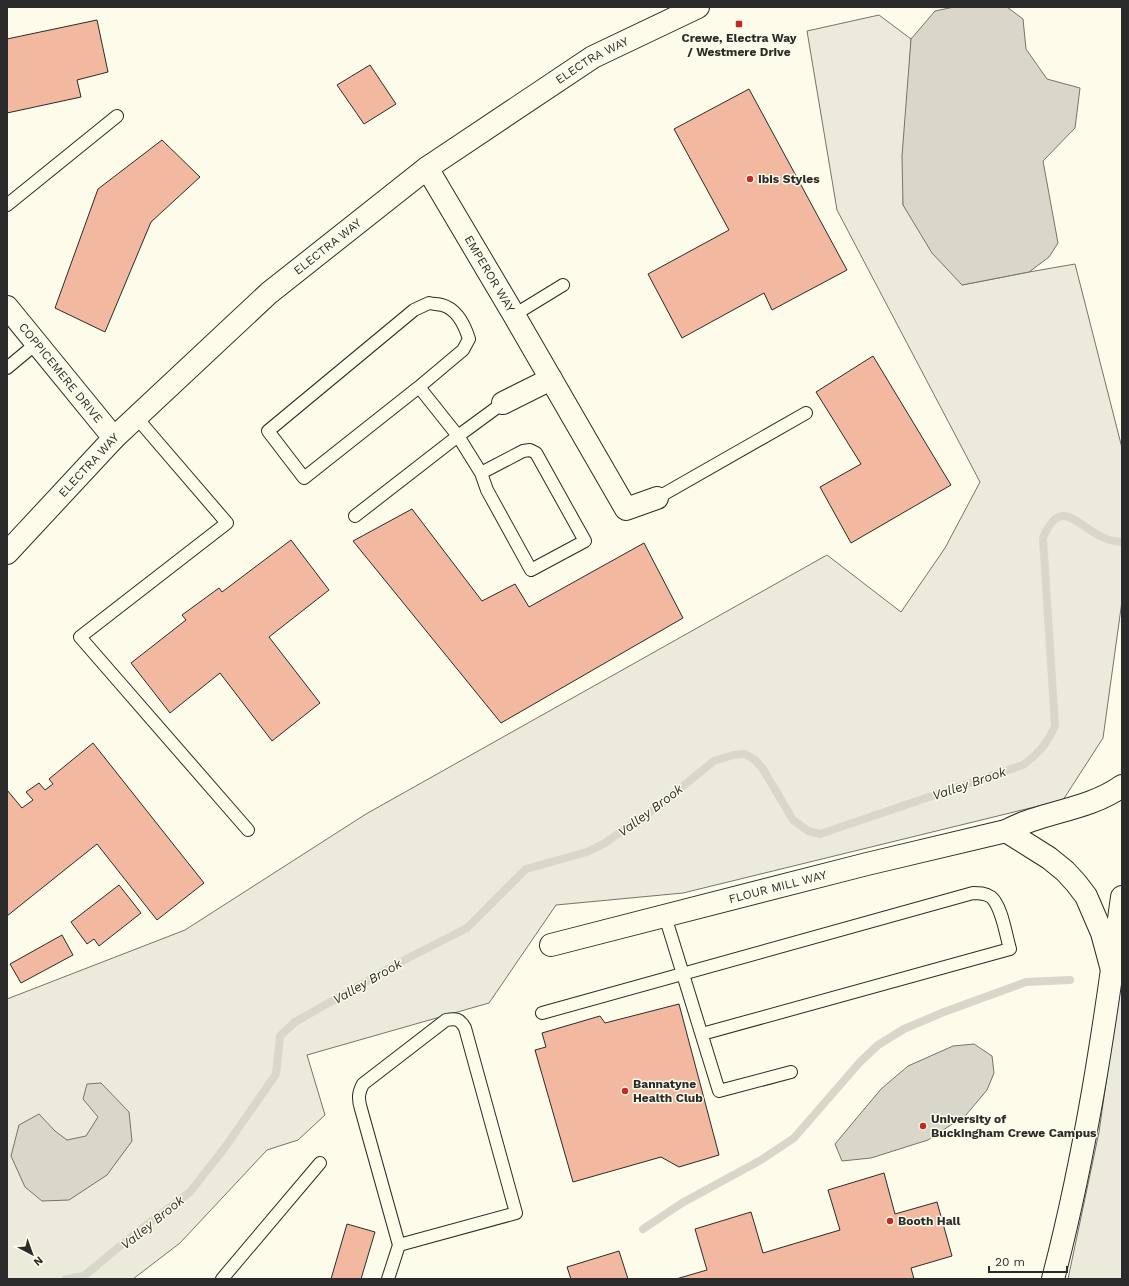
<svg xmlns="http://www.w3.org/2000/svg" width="1129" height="1286" font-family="'Work Sans',sans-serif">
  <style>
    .green { fill: #ecebdb; stroke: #74746e }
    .water { fill: #d8d7c9; stroke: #74746e }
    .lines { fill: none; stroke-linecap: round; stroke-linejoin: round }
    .stream { stroke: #d8d7c9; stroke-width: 8 }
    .building { fill: #f2b8a0; stroke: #2b2b2b }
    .lane-casing { stroke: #2b2b2b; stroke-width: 14 }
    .street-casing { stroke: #2b2b2b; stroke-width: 24 }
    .primary-casing { stroke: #2b2b2b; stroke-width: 24 }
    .lane { stroke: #fdfbea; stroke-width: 12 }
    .street { stroke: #fdfbea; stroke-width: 22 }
    .primary { stroke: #fdfbea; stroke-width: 22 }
    .poi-dot { fill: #c62828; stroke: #fdfbea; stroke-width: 1.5 }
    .labels { text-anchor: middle; stroke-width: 3; stroke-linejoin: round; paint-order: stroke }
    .poi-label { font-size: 12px; font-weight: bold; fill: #2b2b2b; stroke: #fdfbea; text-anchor: start }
    .street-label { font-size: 12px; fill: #2b2b2b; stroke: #fdfbea }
    .water-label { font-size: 13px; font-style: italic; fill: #2b2b2b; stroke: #fdfbea }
  </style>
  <rect width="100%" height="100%" fill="#fdfbea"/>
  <path class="green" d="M879 15 911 39 903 205 962 285 1029 272 1075 264 1122 448V601L1103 738 1063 800 683 893 556 905 489 1003 307 1055 325 1115 298 1140 267 1150 180 1243 133 1279H7V999L185 930 366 814 827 555 901 612 945 548 980 482 837 210 807 31Z
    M1122 971V1279H1068L1099 1132Z"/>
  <path class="water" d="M954 7H1007L1023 19 1026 49 1047 79 1080 88 1075 128 1043 161 1058 243 1049 257 1029 272 962 285 932 253 903 205 902 156 911 39 935 11Z
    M974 1044 992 1056 994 1073 987 1090 966 1115 928 1140 871 1158 842 1161 835 1144 881 1089 908 1066 953 1046Z
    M101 1083 129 1112 132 1141 107 1175 69 1200 42 1201 25 1187 11 1156 19 1125 39 1114 55 1131 67 1140 86 1136 98 1117 83 1099 87 1084Z"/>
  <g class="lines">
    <path class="stream" d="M643 1229 682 1203 761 1160 794 1138 860 1062 878 1045 904 1029 944 1012 1026 982 1070 980
      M66 1279 84 1276 132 1236 190 1192 226 1146 276 1074 280 1036 295 1022 408 958 467 928 526 869 587 852 605 843 661 804 714 761 733 755 745 754 755 760 763 769 793 820 808 831 820 834 1023 765C1039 753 1047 744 1055 726L1043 538C1062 492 1080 531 1107 539 1111 541 1117 541 1122 542"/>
  </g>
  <path class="building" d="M97 20 108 72 77 80 81 97 7 113V39Z
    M370 65 396 104 364 124 337 85Z
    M749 89 847 270 772 310 764 293 682 338 648 274 729 230 674 129Z
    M162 140 200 177 151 222 105 332 55 308 98 189Z
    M873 356 951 485 851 543 820 487 861 464 816 392Z
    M412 509 482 601 515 584 529 607 644 543 683 618 501 723 353 541Z
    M291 540 329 590 269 637 320 703 272 741 220 673 170 713 131 663 186 620 182 615 219 588 222 592Z
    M93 743 204 883 157 920 97 844 7 916V790L22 808 33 800 26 792 39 783 45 790 53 784 49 779Z
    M119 885 141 913 99 946 94 939 87 944 71 922Z
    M62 935 73 955 21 983 10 964Z
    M679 1004 719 1155 679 1167 661 1157 573 1182 535 1050 546 1047 542 1033 600 1016 605 1023Z
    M884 1173 895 1214 937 1202 952 1256 911 1268 914 1279H676L707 1270 695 1229 751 1212 763 1253 840 1230 828 1190Z
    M347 1224 375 1232 361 1279H331Z
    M619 1251 628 1279H571L567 1267Z"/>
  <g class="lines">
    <defs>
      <path id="lane" d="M7 205 117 116
        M429 303C433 304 438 304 442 305 457 309 465 326 469 339L463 350 419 387 304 478 268 431 414 310Z
        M514 315 563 285
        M7 368 37 343
        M419 387 458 436 481 473 487 490 531 570 585 541 536 453 530 450 523 451 481 473
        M136 417 227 523 80 637 248 830
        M657 498 806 413
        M355 516 458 436 503 403
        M665 916 719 1091 791 1072
        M542 1013 973 893C979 893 985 893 991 897 1002 906 1006 936 1010 949L702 1034
        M222 1279 320 1163
        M388 1279 399 1245 361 1109C358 1099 358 1093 363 1084L446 1020C456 1018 460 1019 465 1028L516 1213 399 1245"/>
      <g id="street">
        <path id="s1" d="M427 168 514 315 626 509 657 498"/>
        <path id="s2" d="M7 307 114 438"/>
        <path d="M503 403 551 379"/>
        <path id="s3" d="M7 553 114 438 269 293 427 168 593 57 698 7"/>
        <path d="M1006 831 1049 858 1065 871 1076 883 1086 896 1102 933 1112 970"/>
        <path id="s4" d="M551 945 867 864 1006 831C1043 811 1087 811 1122 786"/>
      </g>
      <path id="primary" d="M1053 1279C1086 1153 1105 1025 1122 897"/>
    </defs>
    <use href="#lane" class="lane-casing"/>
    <use href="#street" class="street-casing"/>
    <use href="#primary" class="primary-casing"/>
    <use href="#lane" class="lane"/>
    <use href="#street" class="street"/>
    <use href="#primary" class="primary"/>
  </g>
  <g class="poi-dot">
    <rect x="735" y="20" width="8" height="8" rx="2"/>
    <circle cx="750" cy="179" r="4"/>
    <circle cx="625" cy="1091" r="4"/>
    <circle cx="923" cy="1126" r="4"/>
    <circle cx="890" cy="1221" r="4"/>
  </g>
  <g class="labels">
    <g class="poi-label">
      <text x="739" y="42" text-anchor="middle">Crewe, Electra Way<tspan x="739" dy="14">/ Westmere Drive</tspan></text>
      <text x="758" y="183">Ibis Styles</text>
      <text x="633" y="1088">Bannatyne<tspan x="633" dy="14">Health Club</tspan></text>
      <text x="931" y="1123">University of<tspan x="931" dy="14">Buckingham Crewe Campus</tspan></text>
      <text x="898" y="1225">Booth Hall</text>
    </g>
    <g class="street-label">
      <text dy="4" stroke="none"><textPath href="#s3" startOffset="768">ELECTRA WAY</textPath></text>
      <text dy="4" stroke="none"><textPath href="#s3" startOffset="444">ELECTRA WAY</textPath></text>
      <text dy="4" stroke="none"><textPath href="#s1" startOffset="123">EMPEROR WAY</textPath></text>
      <text dy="4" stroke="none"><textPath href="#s2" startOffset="85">COPPICEMERE DRIVE</textPath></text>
      <text dy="4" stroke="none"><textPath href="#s3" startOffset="120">ELECTRA WAY</textPath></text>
      <text dy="4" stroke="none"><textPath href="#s4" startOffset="234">FLOUR MILL WAY</textPath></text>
    </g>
    <g class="water-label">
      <text transform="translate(969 783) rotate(-19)" y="5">Valley Brook</text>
      <text transform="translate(650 810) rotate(-37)" y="5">Valley Brook</text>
      <text transform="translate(367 981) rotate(-30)" y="5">Valley Brook</text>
      <text transform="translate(152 1222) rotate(-39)" y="5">Valley Brook</text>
    </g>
  </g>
  <rect width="1129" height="1286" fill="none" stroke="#2b2b2b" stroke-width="16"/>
  <g transform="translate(32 1254) rotate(139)" stroke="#fdfbea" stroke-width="3" paint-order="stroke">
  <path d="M0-3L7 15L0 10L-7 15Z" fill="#2b2b2b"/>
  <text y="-6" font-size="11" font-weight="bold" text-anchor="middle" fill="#2b2b2b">N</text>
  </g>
  <path d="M989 1266v6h78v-6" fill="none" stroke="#2b2b2b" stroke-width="2"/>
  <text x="995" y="1266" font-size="12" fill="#2b2b2b" stroke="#fdfbea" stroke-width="3" paint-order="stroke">20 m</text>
</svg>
